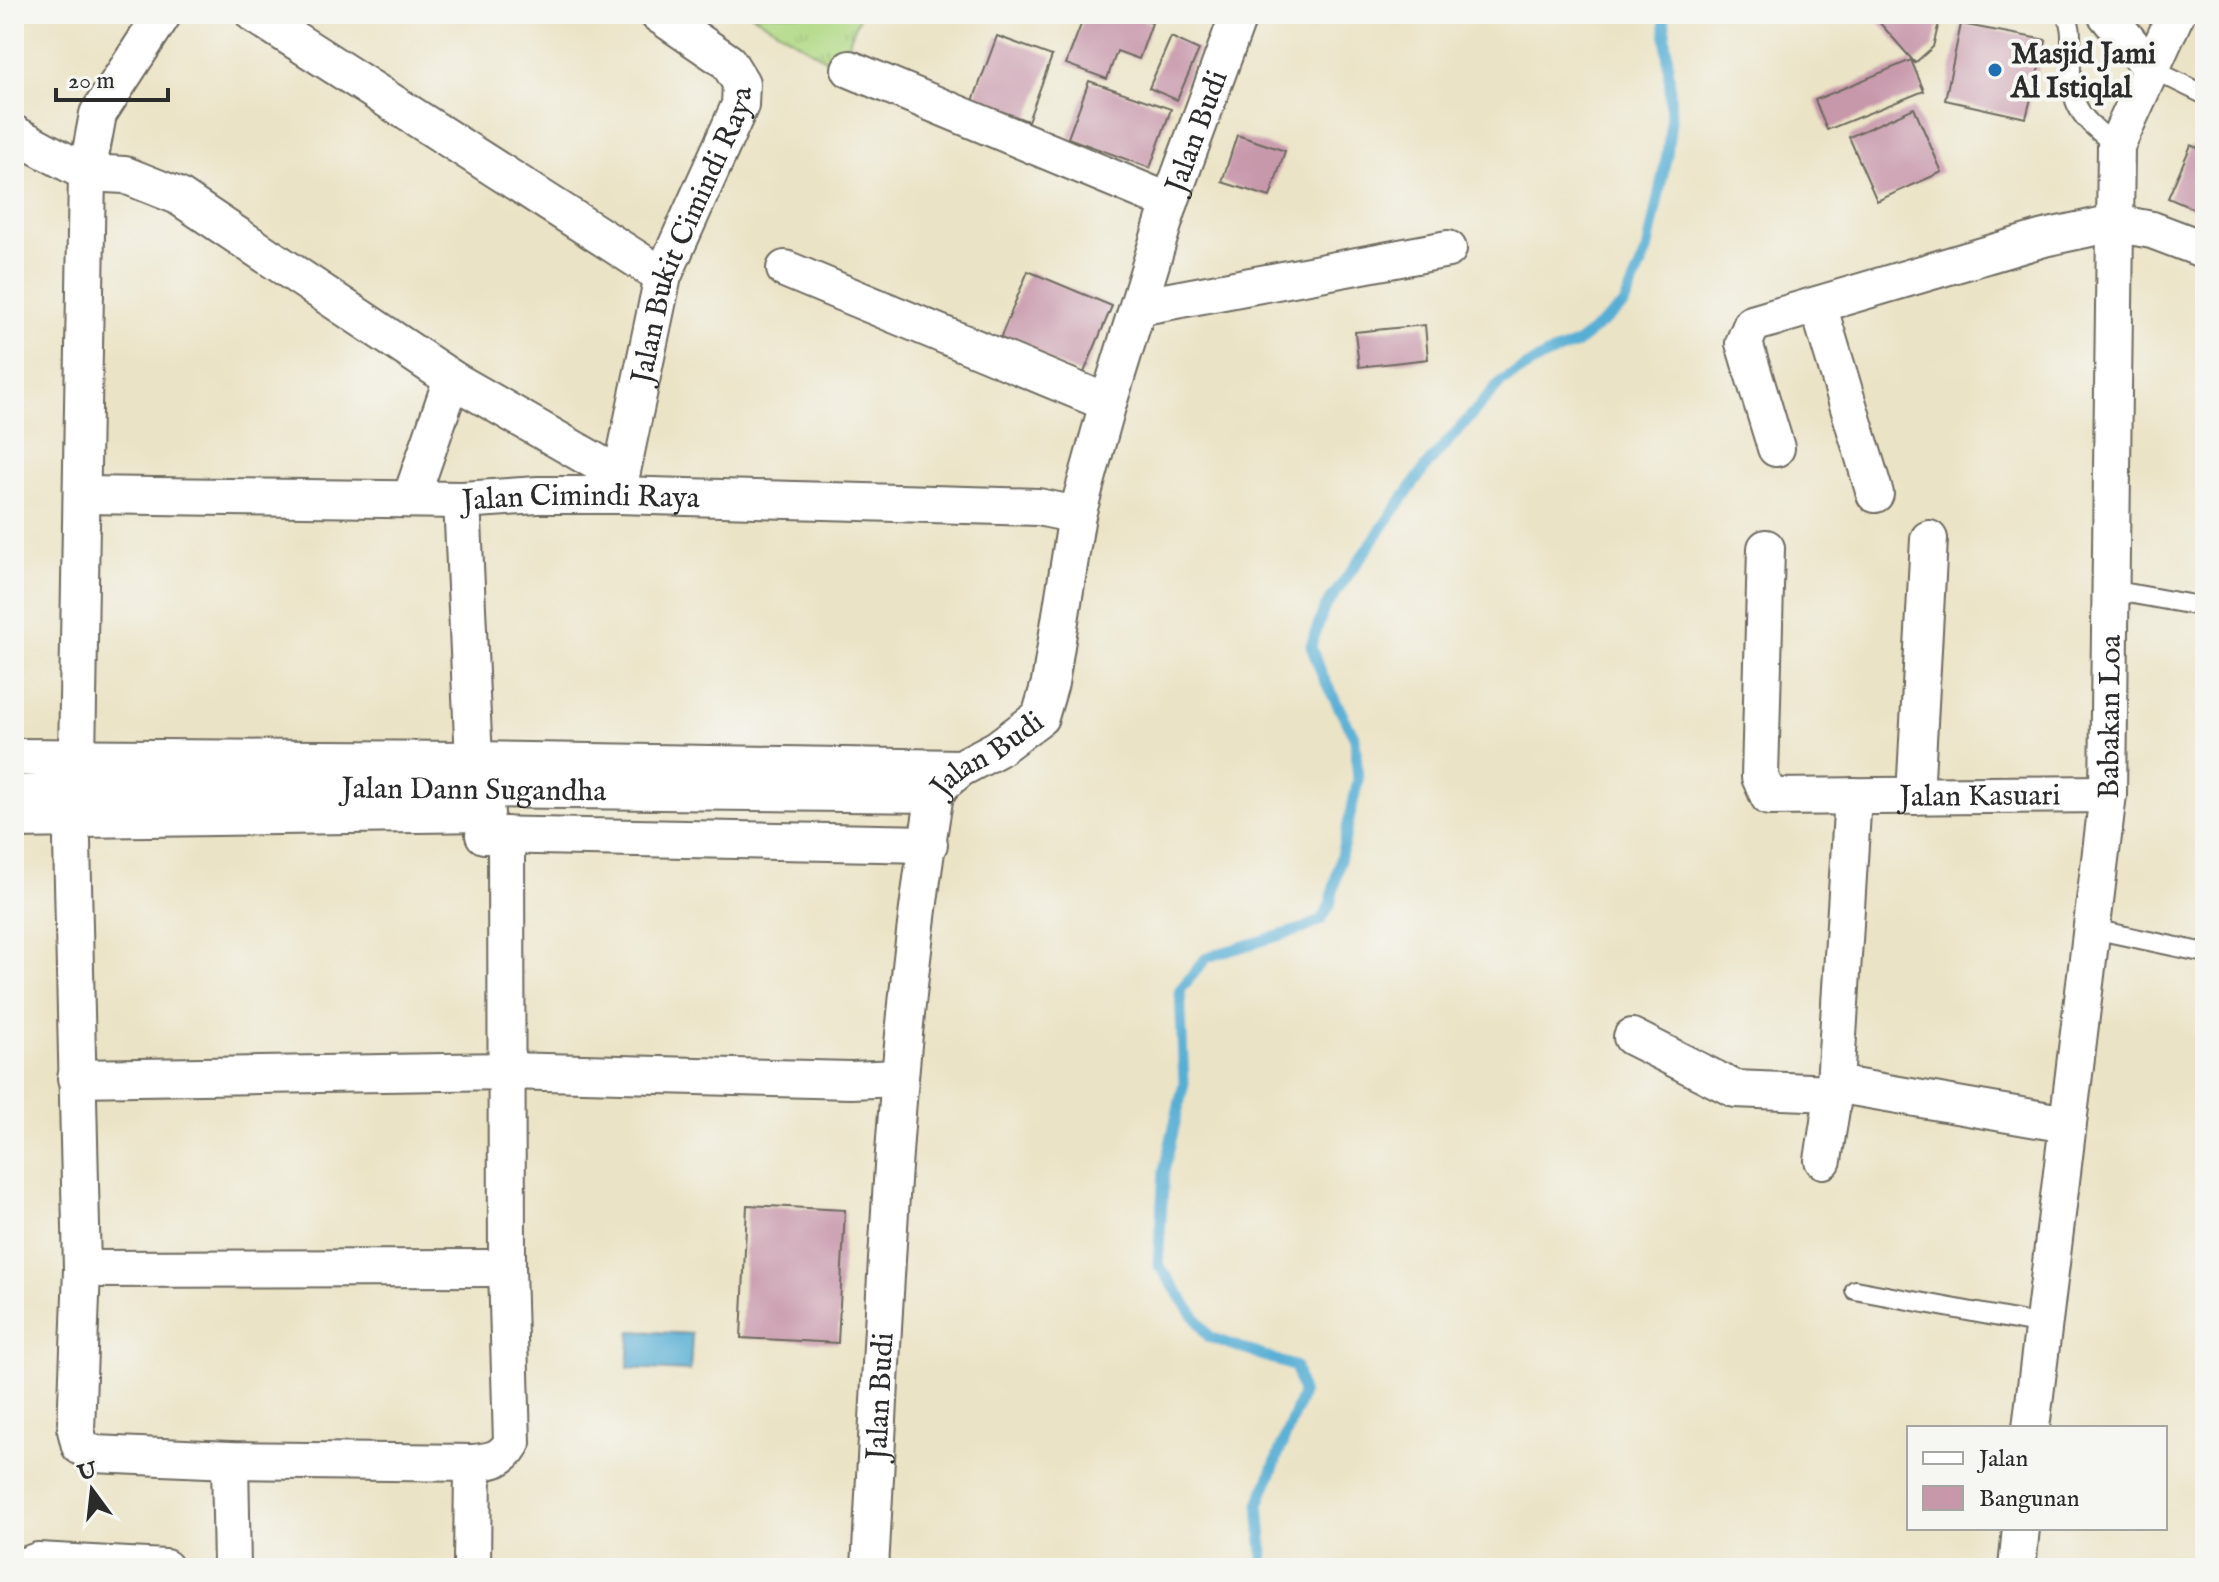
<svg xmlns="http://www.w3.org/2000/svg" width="2219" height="1582" font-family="'IM FELL English',serif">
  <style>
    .grass { fill: url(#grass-tufts); stroke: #6e8258; stroke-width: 2 }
    .water { fill: #57aed4; stroke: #416c80; stroke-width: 2 }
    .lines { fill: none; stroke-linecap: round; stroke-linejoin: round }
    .stream { stroke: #57aed4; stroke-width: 11 }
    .building { fill: #c797aa }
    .service-casing { stroke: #6e6b61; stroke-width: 22 }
    .minor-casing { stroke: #6e6b61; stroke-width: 40 }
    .service { stroke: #fff; stroke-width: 18 }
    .minor { stroke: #fff; stroke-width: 36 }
    .poi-dot { fill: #1f6fb2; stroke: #f6f6f2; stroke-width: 3 }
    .labels { text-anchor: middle; stroke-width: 8; stroke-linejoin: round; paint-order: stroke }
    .poi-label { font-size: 30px; font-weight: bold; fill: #2b2b2b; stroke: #f6f6f2; text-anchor: start }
    .street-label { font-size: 30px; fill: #2b2b2b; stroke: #f6f6f2 }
  </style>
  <defs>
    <pattern id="grass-tufts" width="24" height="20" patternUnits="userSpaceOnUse" patternTransform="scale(2)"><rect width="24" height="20" fill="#b0d984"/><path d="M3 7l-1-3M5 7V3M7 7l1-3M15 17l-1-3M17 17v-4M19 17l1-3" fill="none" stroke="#98ba72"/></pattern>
  </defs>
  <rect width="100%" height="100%" fill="#f6f6f2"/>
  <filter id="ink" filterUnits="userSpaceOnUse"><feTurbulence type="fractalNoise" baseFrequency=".0125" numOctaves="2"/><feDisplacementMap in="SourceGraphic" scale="16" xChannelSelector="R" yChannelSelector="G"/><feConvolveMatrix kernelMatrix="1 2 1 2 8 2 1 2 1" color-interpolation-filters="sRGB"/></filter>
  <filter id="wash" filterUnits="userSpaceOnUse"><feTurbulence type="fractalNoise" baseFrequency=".006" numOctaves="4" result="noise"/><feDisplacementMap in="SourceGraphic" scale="32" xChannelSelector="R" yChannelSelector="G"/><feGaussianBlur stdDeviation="1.8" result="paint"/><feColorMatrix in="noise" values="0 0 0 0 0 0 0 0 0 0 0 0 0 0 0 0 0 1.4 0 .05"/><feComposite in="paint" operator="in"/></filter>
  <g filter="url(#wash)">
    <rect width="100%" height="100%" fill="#ebe3c5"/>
    <path class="grass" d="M751 14H860L839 67Z"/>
    <path class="water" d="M631 1331 692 1334 690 1371 628 1368Z"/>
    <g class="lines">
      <path class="stream" d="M1264 1568 1259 1504 1302 1394 1296 1367 1209 1337 1158 1264 1164 1171 1184 1083 1180 990 1207 957 1305 928 1321 920 1330 905 1358 780 1355 738 1323 677 1311 646 1324 609 1427 465 1502 381 1545 356 1576 344 1624 305 1647 251 1667 154 1671 121 1670 88 1664 14"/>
    </g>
    <g id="blocks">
      <path class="building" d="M1085 14H1128L1152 23 1139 59 1117 51 1107 79 1066 64Z
        M1872 14H1897L1905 23 1908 14H1941L1933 47 1915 63Z
        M1961 24 2046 40 2026 118 1945 100Z
        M997 36 1052 56 1028 121 973 101Z
        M1171 37 1199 50 1177 100 1149 88Z
        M1911 60 1924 91 1827 130 1815 100Z
        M1089 81 1171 109 1150 168 1068 138Z
        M1914 108 1942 172 1877 201 1849 137Z
        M1237 135 1285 151 1270 197 1222 182Z
        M2191 145 2205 151V214L2168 198Z
        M1028 271 1112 306 1083 375 999 341Z
        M1425 325 1428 359 1359 367 1355 332Z
        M747 1205 845 1210 838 1343 741 1338Z"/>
    </g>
  </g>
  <g filter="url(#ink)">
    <use href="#blocks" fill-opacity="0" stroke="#6e6b61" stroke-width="2"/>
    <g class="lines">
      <defs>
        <path id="service" d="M2066 14C2072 26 2071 36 2071 50 2070 105 2073 111 2116 146
          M2150 68 2205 95
          M2111 590 2205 607
          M2093 929 2205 953
          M1855 1290 2042 1325"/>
        <g id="minor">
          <path d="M254 14 663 276"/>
          <path d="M2106 14 2150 68"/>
          <path d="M850 69 1170 202"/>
          <path d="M14 134 87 173 125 175 178 196 452 379 619 475"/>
          <path d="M785 269 1108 403"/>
          <path d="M1818 305 1875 494"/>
          <path d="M1138 307 1448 249"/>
          <path d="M1776 448 1744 343 1752 324 2044 238 2114 223 2152 230 2205 250"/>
          <path id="s1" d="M83 495 462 500 538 495H617L1038 507 1077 515"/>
          <path id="s2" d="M617 495 663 276 740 105 741 83 728 62 658 14"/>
          <path d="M411 498 452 379"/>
          <path d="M462 500 474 760"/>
          <path id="s3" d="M1766 548 1760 777 1769 797 2108 794"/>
          <path d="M14 757 474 760 961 768"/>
          <path d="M77 759 87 173 98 114 163 14"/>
          <path id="s4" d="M14 794 208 786 935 794"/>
          <path d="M1915 796 1929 539"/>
          <path d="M14 820 486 813"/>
          <path d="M484 835 929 844"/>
          <path d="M72 841 82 1269 76 1430 80 1446 94 1454 230 1460 473 1463C491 1461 502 1460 512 1443L507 1268 506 835"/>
          <path d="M1632 1037 1735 1089 1833 1093"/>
          <path d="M76 1078 507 1071 851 1080 899 1078"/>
          <path d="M1835 1084 2067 1124"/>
          <path d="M1823 1160 1835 1084 1853 796"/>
          <path d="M82 1269 507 1268"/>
          <path id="s5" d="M2031 1428 2108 794 2116 146 2176 14"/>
          <path d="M230 1460 232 1568"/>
          <path d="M19 1568 38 1561 165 1568"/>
          <path d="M472 1568 473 1463"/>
          <path id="s6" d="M870 1568C885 1309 892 1050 935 794L943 783 961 768 997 749 1040 717 1050 683 1077 515 1108 403 1170 202 1239 14"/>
          <path d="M2017 1568 2021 1528"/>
        </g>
      </defs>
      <use href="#service" class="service-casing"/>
      <use href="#minor" class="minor-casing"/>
      <use href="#service" class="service"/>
      <use href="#minor" class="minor"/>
    </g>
  </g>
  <circle class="poi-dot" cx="1995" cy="70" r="8"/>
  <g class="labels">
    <g class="poi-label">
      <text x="2011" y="63">Masjid Jami<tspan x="2011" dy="34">Al Istiqlal</tspan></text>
    </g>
    <g class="street-label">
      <text dy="10" stroke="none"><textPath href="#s6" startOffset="1516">Jalan Budi</textPath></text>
      <text dy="10" stroke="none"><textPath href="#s2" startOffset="272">Jalan Bukit Cimindi Raya</textPath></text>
      <text dy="10" stroke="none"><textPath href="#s1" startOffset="498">Jalan Cimindi Raya</textPath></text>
      <text dy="10" stroke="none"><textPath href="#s5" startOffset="716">Babakan Loa</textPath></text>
      <text dy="10" stroke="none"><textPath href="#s6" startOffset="844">Jalan Budi</textPath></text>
      <text dy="10" stroke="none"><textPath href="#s4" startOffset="460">Jalan Dann Sugandha</textPath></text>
      <text dy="10" stroke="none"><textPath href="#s3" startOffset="462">Jalan Kasuari</textPath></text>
      <text dy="10" stroke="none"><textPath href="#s6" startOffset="172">Jalan Budi</textPath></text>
    </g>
  </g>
  <rect width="2219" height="1582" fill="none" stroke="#f6f6f2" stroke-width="48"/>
  <rect x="1907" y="1426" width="260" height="104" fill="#f6f6f2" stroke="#a5a5a2" stroke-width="2"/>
  <rect x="1923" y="1452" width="40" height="12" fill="#ffffff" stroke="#a5a5a2" stroke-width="2"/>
  <text x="1979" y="1466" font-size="24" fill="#2b2b2b">Jalan</text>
  <rect x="1923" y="1486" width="40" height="24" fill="#c797aa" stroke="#a5a5a2" stroke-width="2"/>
  <text x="1979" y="1506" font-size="24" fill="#2b2b2b">Bangunan</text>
  <g transform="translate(92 1490) rotate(345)" stroke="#f6f6f2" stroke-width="6" paint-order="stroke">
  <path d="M0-6L14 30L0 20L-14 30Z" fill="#2b2b2b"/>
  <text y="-12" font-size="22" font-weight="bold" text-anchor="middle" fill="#2b2b2b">U</text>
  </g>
  <path d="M56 88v12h112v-12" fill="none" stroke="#2b2b2b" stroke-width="4"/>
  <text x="68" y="88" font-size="24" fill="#2b2b2b" stroke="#f6f6f2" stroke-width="6" paint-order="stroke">20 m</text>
</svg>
